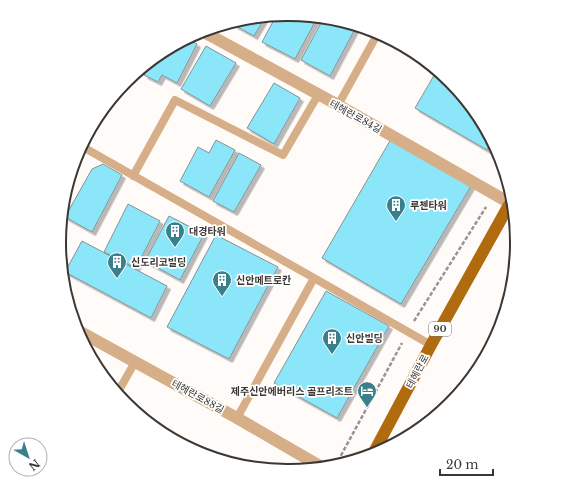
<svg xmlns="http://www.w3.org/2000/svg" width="576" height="485" font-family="'Libre Baskerville','Noto Sans KR',serif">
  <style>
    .building { fill: #8be6f9; stroke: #869193; filter: url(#shadow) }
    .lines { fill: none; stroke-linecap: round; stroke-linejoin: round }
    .path { stroke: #989492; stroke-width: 2.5; stroke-dasharray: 4 2; stroke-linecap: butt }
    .lane { stroke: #d6af89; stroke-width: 8 }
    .street { stroke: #d6af89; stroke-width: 12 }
    .primary { stroke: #b16b0f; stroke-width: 12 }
    .labels { text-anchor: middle; stroke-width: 3.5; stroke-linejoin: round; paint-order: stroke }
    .shield { fill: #fff; stroke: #767372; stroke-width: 1 }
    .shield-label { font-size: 9px; font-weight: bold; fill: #3b3735 }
    .street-label { font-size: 10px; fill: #3b3735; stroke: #fff }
    .poi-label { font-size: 10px; font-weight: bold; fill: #3b3735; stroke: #fff; text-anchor: start }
    .rim { fill: none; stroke: #3b3735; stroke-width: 2 }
  </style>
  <defs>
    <filter id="shadow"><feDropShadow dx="3.5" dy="3.5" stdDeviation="0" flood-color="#0004"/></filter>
  </defs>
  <rect width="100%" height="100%" fill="#fefbf8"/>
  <path class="building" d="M288 14 316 20 295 59 262 42 276 16Z
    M264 19 254 36 234 25Z
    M322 21 350 26 355 29 330 76 301 60Z
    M188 39 197 44 177 83 162 75 158 82 144 75 148 66Z
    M206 46 236 63 210 106 181 89Z
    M436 72 450 81 491 143 487 150 415 108Z
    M274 83 300 98 274 144 247 128Z
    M391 139 471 186 401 304 322 258Z
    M216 140 235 150 209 197 180 181 198 147 209 153Z
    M239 153 261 165 234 212 213 201Z
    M103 164 122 175 92 232 65 217 92 169Z
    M128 204 160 221 136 268 104 252Z
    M169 216 204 234 180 280 145 261Z
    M216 235 278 267 229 359 167 327Z
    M82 241 167 286 151 318 65 272Z
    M326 291 389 326 337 418 274 383Z
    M249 460 258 465 247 463Z"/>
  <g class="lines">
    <path class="path" d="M414 321 486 207
      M338 461 402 343"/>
    <path class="lane" d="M338 105 378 33
      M83 147 314 278 431 345
      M133 176 175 100 283 155 318 95
      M118 392 135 362
      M237 418 314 278"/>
    <path class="street" d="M202 31 338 105 508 202
      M77 330 237 418 318 465"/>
    <path class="primary" d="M373 454 431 345 509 205"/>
  </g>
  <defs>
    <symbol id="building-pin" viewBox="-11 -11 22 30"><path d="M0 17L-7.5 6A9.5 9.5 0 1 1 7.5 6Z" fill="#3a7f8c" stroke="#fff"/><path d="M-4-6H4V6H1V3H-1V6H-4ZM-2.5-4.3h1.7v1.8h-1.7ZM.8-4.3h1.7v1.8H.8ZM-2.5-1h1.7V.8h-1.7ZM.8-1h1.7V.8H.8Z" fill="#fff"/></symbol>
    <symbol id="hotel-pin" viewBox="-11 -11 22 30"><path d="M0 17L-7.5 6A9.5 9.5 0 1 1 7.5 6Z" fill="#3a7f8c" stroke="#fff"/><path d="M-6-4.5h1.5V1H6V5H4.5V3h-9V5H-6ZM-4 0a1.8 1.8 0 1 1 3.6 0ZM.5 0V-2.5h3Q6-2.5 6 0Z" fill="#fff"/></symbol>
  </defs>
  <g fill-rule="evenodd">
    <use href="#building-pin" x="385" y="194" width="22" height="30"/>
    <use href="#building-pin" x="164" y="220" width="22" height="30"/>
    <use href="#building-pin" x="106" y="251" width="22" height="30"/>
    <use href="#building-pin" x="211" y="269" width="22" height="30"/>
    <use href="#building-pin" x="321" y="327" width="22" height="30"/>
    <use href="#hotel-pin" x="356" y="380" width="22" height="30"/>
  </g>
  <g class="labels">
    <rect class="shield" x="429" y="322" width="22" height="14" rx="3"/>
    <g class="shield-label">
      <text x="440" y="332">90</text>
    </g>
    <g class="street-label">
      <text transform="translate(356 116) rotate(29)" y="4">테헤란로84길</text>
      <text transform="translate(417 371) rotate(-62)" y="4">테헤란로</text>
      <text transform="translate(198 396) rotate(29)" y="4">테헤란로88길</text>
    </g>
    <g class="poi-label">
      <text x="410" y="209">루첸타워</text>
      <text x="189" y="235">대경타워</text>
      <text x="131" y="266">신도리코빌딩</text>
      <text x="236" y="284">신안메트로칸</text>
      <text x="346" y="342">신안빌딩</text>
      <text x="353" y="395" text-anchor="end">제주신안에버리스 골프리조트</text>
    </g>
  </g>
  <path d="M0 0H576V485H0ZM287 21H289A221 221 0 0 1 510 242V243A221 221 0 0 1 289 464H287A221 221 0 0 1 66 243V242A221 221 0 0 1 287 21Z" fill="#fff" fill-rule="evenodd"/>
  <path class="rim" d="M287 21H289A221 221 0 0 1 510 242V243A221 221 0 0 1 289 464H287A221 221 0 0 1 66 243V242A221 221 0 0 1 287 21Z"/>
  <g transform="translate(28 457) rotate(141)"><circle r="19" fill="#ffffff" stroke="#b1afae"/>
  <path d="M0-3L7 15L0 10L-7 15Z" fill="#3a7f8c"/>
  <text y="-6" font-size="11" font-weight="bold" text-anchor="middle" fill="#3b3735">N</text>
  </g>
  <path d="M440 469v6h53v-6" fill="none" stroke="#3b3735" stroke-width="2"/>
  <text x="446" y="469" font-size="12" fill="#3b3735" stroke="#ffffff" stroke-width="3" paint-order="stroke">20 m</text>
</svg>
